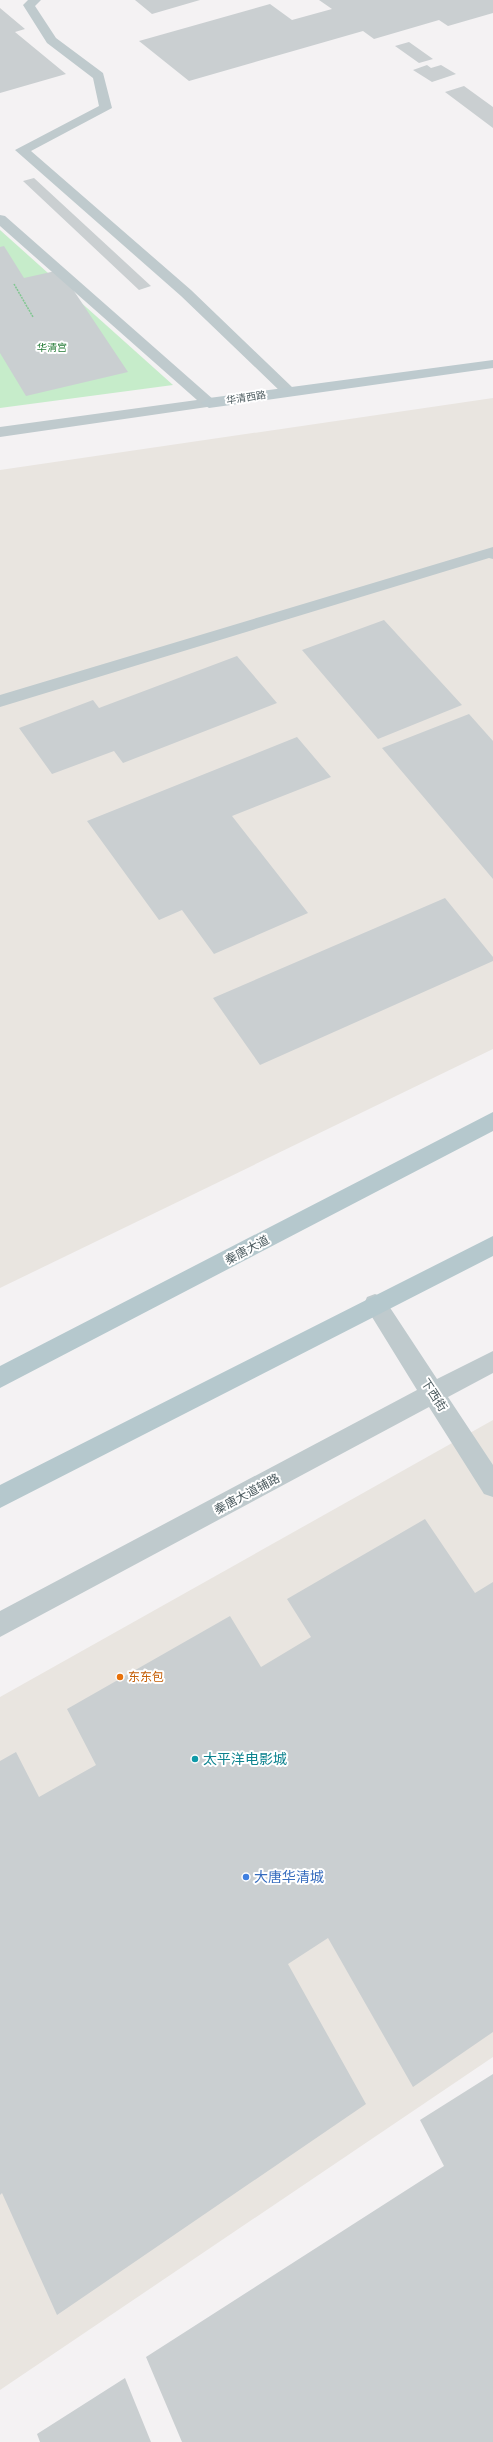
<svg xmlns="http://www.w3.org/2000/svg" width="493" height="2442" font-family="'Golos Text','Noto Sans SC',sans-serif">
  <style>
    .commercial { fill: #e9e5e0 }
    .green { fill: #c6ecca }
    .building { fill: #cacfd1 }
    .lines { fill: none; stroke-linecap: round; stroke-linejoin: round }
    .path { stroke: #81c791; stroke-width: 1.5; stroke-dasharray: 2 1; stroke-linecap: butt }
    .lane { fill: #bfcacd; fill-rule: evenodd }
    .street { fill: #bfcacd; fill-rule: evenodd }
    .secondary { fill: #bdcace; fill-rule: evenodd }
    .primary { fill: #b5c8cd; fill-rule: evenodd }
    .food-dot { fill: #e8710a; stroke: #fff; stroke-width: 1.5 }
    .culture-dot { fill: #0f9aa8; stroke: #fff; stroke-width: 1.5 }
    .shop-dot { fill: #3f7fe0; stroke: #fff; stroke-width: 1.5 }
    .labels { text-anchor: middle; stroke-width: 4; stroke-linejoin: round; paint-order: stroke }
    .far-park-label { font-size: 10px; fill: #217a34; stroke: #fff }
    .far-street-label { font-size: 10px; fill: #4b5a5e; stroke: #fff }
    .street-label { font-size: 12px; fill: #4b5a5e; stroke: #fff }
    .food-label { font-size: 12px; fill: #c56008; stroke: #fff; text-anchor: start }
    .near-culture-label { font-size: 14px; fill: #0d838f; stroke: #fff; text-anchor: start }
    .near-shop-label { font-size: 14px; fill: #366cbe; stroke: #fff; text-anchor: start }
  </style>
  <rect width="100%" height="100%" fill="#f4f2f3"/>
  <path class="commercial" d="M493 398V1049L0 1288V470Z
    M493 1420V2057L0 2390V1697Z"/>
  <path class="green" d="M0 230 173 385 0 408Z"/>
  <path class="building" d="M135 0H200L152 14Z
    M319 0H493V13L448 26 439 20 374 39 363 31 189 81 139 41 270 4 292 20 332 9Z
    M0 8 25 29 15 32 66 74 0 93Z
    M409 42 433 59 419 63 395 46Z
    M427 65 431 68 441 65 456 74 432 82 413 70Z
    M464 86 493 107V128L445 92Z
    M34 178 151 286 139 290 23 181Z
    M4 246 24 278 60 270 128 372 26 396 0 353V247Z
    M384 620 462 705 378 739 302 650Z
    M237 656 277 703 123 763 114 751 52 774 19 728 93 700 99 708Z
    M469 714 493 741V879L382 748Z
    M297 737 331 777 232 816 308 913 214 954 182 910 159 920 87 821Z
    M445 898 493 957V961L260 1065 213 998Z
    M425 1519 475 1593 493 1582V2032L413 2087 328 1938 288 1964 366 2104 57 2315 2 2193 0 2195V1761L16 1752 39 1797 96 1765 67 1709 230 1616 261 1667 311 1637 287 1599Z
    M493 2074V2442H182L146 2357 444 2166 420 2120Z
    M125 2378 151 2442H40L37 2434Z"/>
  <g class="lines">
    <path class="path" d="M14 284 33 317"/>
    <path class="lane" d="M28 0H41L35 6 56 38 103 73 112 108 31 151 191 290 292 387 295 390 292 393H282L181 296 15 150 99 106 93 78 47 43 23 5Z"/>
    <path class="street" d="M0 215 5 216 214 400 217 403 214 406 0 437V427L197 400 0 226Z
      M493 547V559L489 558 0 707V695Z
      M375 1294 383 1297 437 1379 493 1351V1373L448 1397 493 1465V1497L484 1494 429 1407 0 1637V1611L417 1390 364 1304 367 1297Z"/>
    <path class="secondary" d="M493 360V368L209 408 201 403 209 398Z"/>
    <path class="primary" d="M493 1112V1131L0 1388V1366Z
      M493 1236V1256L0 1508V1485Z"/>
  </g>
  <circle class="food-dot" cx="120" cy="1677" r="4"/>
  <circle class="culture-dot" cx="195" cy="1759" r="4"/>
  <circle class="shop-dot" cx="246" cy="1877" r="4"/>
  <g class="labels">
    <g class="far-park-label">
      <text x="52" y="351">华清宫</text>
    </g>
    <g class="far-street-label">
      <text transform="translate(246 397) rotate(-9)" y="4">华清西路</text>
    </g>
    <g class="street-label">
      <text transform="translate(247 1250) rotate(-28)" y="4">秦唐大道</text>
      <text transform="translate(434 1395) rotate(57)" y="4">下西街</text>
      <text transform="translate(247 1494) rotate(-28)" y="4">秦唐大道辅路</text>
    </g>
    <g class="food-label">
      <text x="128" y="1681">东东包</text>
    </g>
    <g class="near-culture-label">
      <text x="203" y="1764">太平洋电影城</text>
    </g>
    <g class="near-shop-label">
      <text x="254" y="1882">大唐华清城</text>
    </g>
  </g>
</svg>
